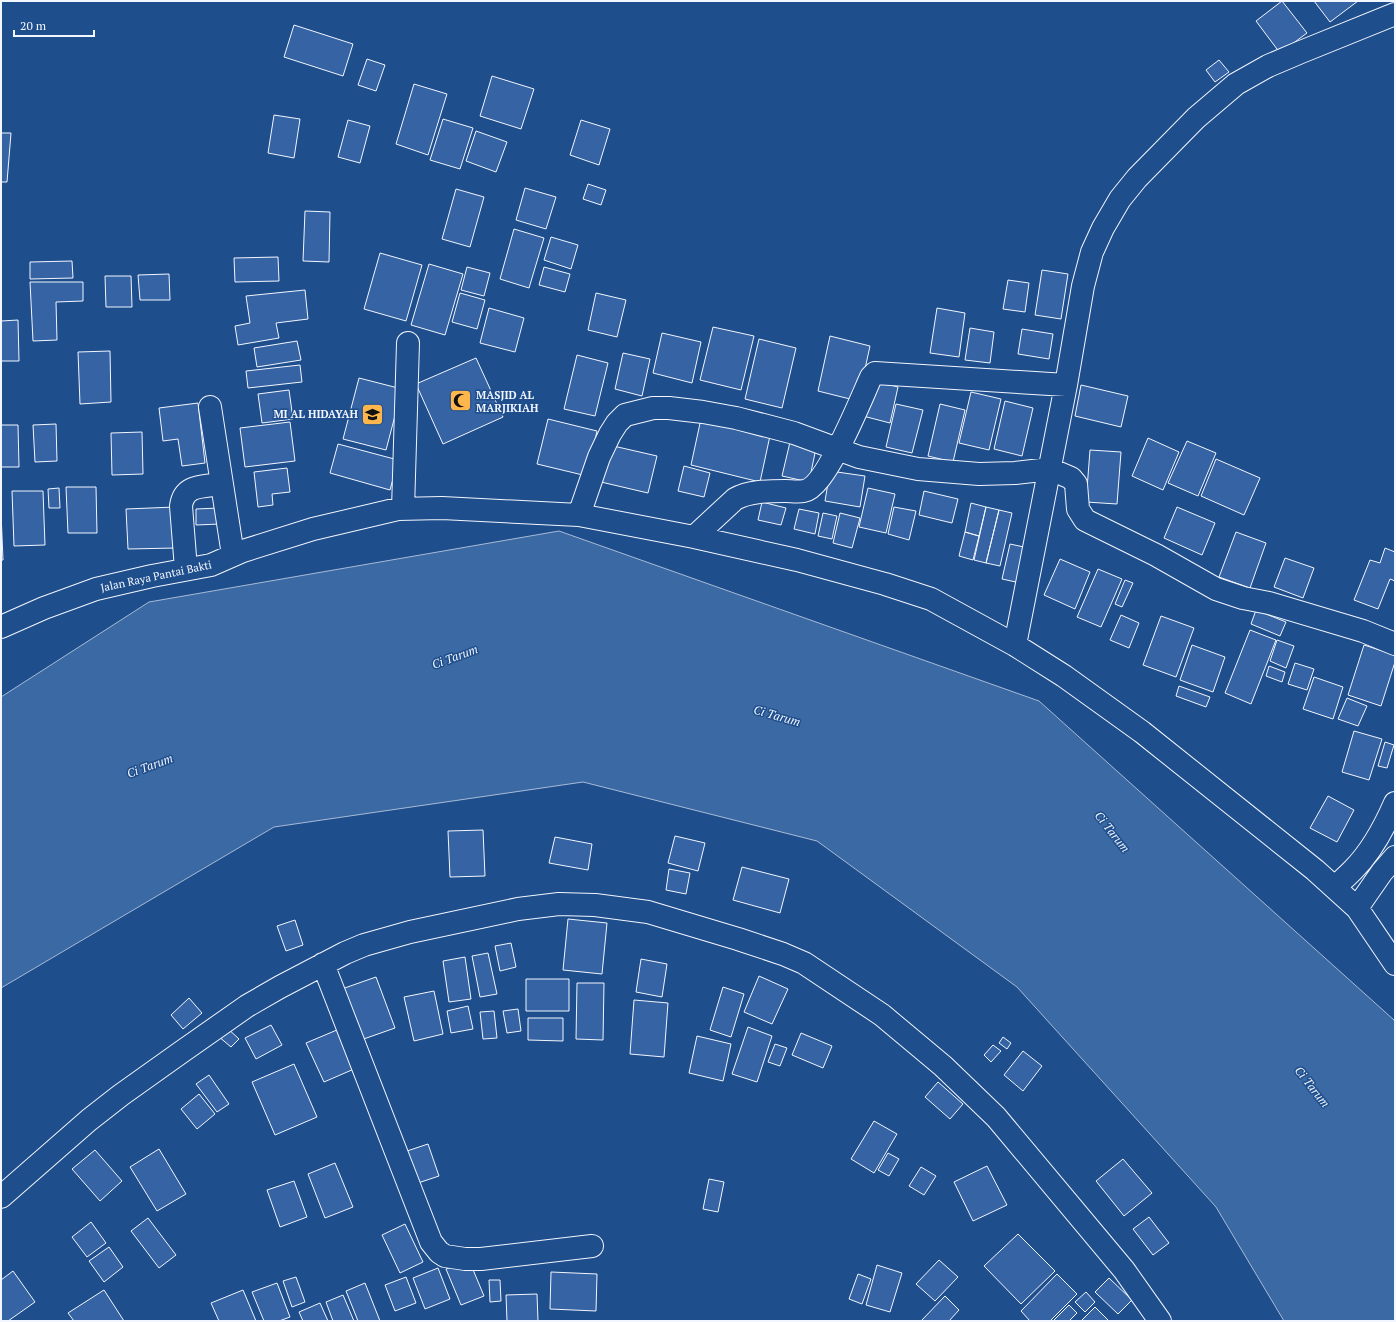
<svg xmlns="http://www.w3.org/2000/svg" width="1396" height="1322" font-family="'PT Serif',serif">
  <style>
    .water { fill: #3b69a3; stroke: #a8bbd7 }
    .building { fill: #3563a3; stroke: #f2f6ff }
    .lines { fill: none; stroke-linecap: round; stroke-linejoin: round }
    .minor-casing { stroke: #f2f6ff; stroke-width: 24 }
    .minor { stroke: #1f4e8c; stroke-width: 22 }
    .labels { text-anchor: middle; stroke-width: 3; stroke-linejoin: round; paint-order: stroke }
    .poi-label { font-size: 11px; font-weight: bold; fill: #f2f6ff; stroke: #1f4e8c; text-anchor: start }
    .street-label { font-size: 11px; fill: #f2f6ff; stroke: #1f4e8c }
    .water-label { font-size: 12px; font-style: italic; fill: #f2f6ff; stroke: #1f4e8c }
  </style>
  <rect width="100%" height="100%" fill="#1f4e8c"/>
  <path class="water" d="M559 531 1039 701 1394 1020 1395 1022V1321H1284L1216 1207 1017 987 817 841 583 782 274 827 1 988V697L149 602Z"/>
  <path class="building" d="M1282 1 1307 33 1280 53 1256 21Z
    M1314 1H1358L1330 22Z
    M294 25 353 44 343 76 284 57Z
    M367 59 385 65 376 91 358 85Z
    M1219 60 1229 72 1215 82 1206 70Z
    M492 76 534 89 521 129 480 116Z
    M414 84 447 94 428 155 396 144Z
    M274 115 300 119 294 158 268 153Z
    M443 119 473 128 460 169 430 160Z
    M348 120 370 126 360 163 338 157Z
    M581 120 610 129 599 165 570 155Z
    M476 131 507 142 496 172 466 161Z
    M1 133H11L7 182H1Z
    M588 184 606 190 601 205 583 199Z
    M525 188 556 197 546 229 516 220Z
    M456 189 484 197 470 247 442 239Z
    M305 211 330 212 329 262 303 261Z
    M514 229 544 238 529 288 500 279Z
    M551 237 578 245 571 269 544 260Z
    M380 253 422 265 406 321 364 309Z
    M278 257 279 281 235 282 234 258Z
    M72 261 73 278 30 279V262Z
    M429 264 463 274 445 335 411 325Z
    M467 267 490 273 484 296 461 290Z
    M544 267 570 274 565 292 539 285Z
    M1042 270 1068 274 1061 319 1035 315Z
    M169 274 170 300H140L138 275Z
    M105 276H131L132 307H106Z
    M1008 280 1029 283 1025 312 1003 309Z
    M30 282H83V301L56 302 57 340 33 341Z
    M305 290 308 319 276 323 279 338 238 345 235 326 250 323 246 296Z
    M460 293 485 300 477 329 452 322Z
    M596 293 626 300 617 337 588 330Z
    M489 308 524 318 515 352 480 343Z
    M937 308 965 313 959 357 930 353Z
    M18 320 19 361H1V321Z
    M713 327 754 336 741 390 700 380Z
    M970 328 994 332 990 363 965 360Z
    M1022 329 1053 334 1049 359 1018 354Z
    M662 333 701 342 692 383 653 373Z
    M830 336 870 346 858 401 818 391Z
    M759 339 796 348 782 408 745 399Z
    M297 341 301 360 257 367 254 348Z
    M110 351 111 402 80 404 78 352Z
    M623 353 650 359 642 396 615 389Z
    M577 355 608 363 595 416 564 409Z
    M476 358 503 417 443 444 416 384Z
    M300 365 302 382 248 388 246 371Z
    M359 378 402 389 386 450 343 439Z
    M871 380 898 387 890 423 863 416Z
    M1081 385 1128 396 1121 427 1075 416Z
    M289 390 293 419 262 423 258 394Z
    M971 392 1001 399 989 450 959 443Z
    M1005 401 1033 408 1022 456 994 449Z
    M198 403 205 463 182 466 178 439 163 441 159 408Z
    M896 404 923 410 912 453 886 447Z
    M940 404 965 410 953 462 928 456Z
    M702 414 771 431 760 482 691 465Z
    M548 419 597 431 587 476 537 464Z
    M290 422 295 461 245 467 240 428Z
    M56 424 57 461 35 462 33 425Z
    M1 425H18L19 467H1Z
    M142 432 143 474 112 475 111 433Z
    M1148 438 1179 452 1163 490 1132 476Z
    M1187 441 1216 453 1198 496 1168 483Z
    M790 442 816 448 809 482 782 476Z
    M338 444 398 460 390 490 330 473Z
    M609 445 657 456 648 493 601 482Z
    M1090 450 1121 452 1117 504 1086 502Z
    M1216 459 1260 478 1244 515 1201 496Z
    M684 466 710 473 704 497 678 491Z
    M287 468 290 492 272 494 273 505 258 507 254 472Z
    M830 471 865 476 860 507 825 501Z
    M66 487H96L97 533H68Z
    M59 488 60 508H49L48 489Z
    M868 488 895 494 886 533 859 527Z
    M12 491H43L45 545 14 546Z
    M924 491 958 499 952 523 919 515Z
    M762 502 786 508 781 525 758 520Z
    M971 503 986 507 979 536 965 532Z
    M175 507 176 548 128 549 126 509Z
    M894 507 916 511 909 540 888 534Z
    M986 507 999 510 986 563 974 560Z
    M1177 507 1215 523 1202 555 1164 538Z
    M219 508 220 524 196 525V509Z
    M799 509 819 513 815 534 794 529Z
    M999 510 1012 513 1000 566 986 563Z
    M1 513 3 560H1Z
    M823 513 837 516 832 539 818 536Z
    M840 513 860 518 852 548 833 543Z
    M965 532 979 536 973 560 959 556Z
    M1236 532 1266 543 1250 588 1219 577Z
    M1010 544 1033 549 1025 584 1002 579Z
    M1385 548 1395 552V581L1390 579 1378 609 1354 600 1370 560 1380 563Z
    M1285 558 1314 568 1303 598 1274 587Z
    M1060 559 1090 572 1075 609 1044 595Z
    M1098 569 1122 579 1101 627 1077 617Z
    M1125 580 1133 583 1122 607 1115 604Z
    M1256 610 1286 622 1280 636 1251 624Z
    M1121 615 1139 623 1129 648 1110 640Z
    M1161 616 1194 628 1176 677 1143 665Z
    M1250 630 1276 640 1251 704 1225 693Z
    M1277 640 1294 646 1286 668 1270 661Z
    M1192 645 1225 657 1213 692 1180 680Z
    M1364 645 1395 655V662L1381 706 1348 695Z
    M1295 663 1314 669 1307 690 1288 684Z
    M1269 666 1285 672 1282 682 1266 676Z
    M1314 677 1343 687 1333 719 1303 709Z
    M1179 686 1210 697 1206 707 1176 696Z
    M1347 698 1367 706 1358 726 1338 719Z
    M1354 731 1382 739 1369 780 1342 772Z
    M1385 742 1394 745 1387 768 1378 766Z
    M1328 796 1354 810 1337 842 1310 828Z
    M483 830 485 876 450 877 448 831Z
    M675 836 705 843 698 871 668 863Z
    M555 837 592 844 588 870 549 863Z
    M742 867 789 879 780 913 733 900Z
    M669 869 690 873 686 894 666 890Z
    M568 919 607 923 602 974 563 970Z
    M295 920 303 945 286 951 277 926Z
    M511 943 516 967 500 971 495 946Z
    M488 953 497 994 480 997 472 956Z
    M465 957 471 999 449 1002 443 961Z
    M641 959 667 964 662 997 636 992Z
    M759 976 788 989 772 1024 744 1012Z
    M376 977 395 1028 358 1041 339 990Z
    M526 979H569V1011H526Z
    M577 983H604L603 1040 576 1039Z
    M723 987 744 994 731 1037 710 1030Z
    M434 991 443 1034 414 1041 404 997Z
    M189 998 202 1013 183 1029 171 1015Z
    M634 1000 668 1003 664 1057 630 1054Z
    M468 1006 473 1029 451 1033 447 1011Z
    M518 1009 521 1031 507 1033 503 1011Z
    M494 1011 497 1038 483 1039 480 1012Z
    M528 1018H563V1041L528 1040Z
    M271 1025 282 1045 256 1059 245 1038Z
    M226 1027 239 1039 231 1047 218 1036Z
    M344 1027 361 1066 324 1082 306 1043Z
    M748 1027 772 1036 757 1082 732 1074Z
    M801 1033 832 1046 823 1068 792 1055Z
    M697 1036 731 1044 723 1081 689 1073Z
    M1003 1037 1011 1043 1007 1049 999 1043Z
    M775 1044 787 1048 780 1066 768 1062Z
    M993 1045 1001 1051 991 1062 984 1055Z
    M1023 1051 1042 1066 1023 1091 1004 1075Z
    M294 1064 317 1117 275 1135 252 1082Z
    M209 1075 229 1104 217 1112 196 1084Z
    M938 1082 963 1104 950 1119 925 1097Z
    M199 1094 215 1114 197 1129 181 1109Z
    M874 1121 897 1134 874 1173 851 1159Z
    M428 1144 439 1176 412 1185 401 1153Z
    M159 1149 186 1194 157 1211 130 1167Z
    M95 1150 122 1181 100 1201 72 1169Z
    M888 1153 899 1159 889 1176 878 1170Z
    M1123 1159 1152 1193 1124 1216 1096 1181Z
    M335 1163 353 1207 325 1218 308 1174Z
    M987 1166 1007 1205 973 1221 954 1182Z
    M921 1167 936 1176 924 1195 909 1186Z
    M709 1179 724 1182 718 1212 703 1209Z
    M294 1181 307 1217 280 1227 267 1190Z
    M1149 1217 1169 1243 1153 1255 1133 1229Z
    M148 1218 176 1255 159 1268 131 1231Z
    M91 1222 106 1243 87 1257 72 1237Z
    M405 1224 423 1262 400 1273 382 1235Z
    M1018 1234 1055 1271 1021 1304 984 1266Z
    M109 1247 123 1267 104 1282 89 1261Z
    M469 1260 484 1296 461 1305 446 1269Z
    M939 1260 958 1277 935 1301 916 1284Z
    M877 1265 902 1273 890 1312 866 1305Z
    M438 1268 450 1299 425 1309 413 1278Z
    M13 1271 35 1302 8 1321H2L1 1319V1280Z
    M551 1272 597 1274 596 1311 550 1309Z
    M858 1274 871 1279 862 1304 849 1299Z
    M1057 1274 1077 1294 1050 1321H1030L1021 1311Z
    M296 1277 305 1302 292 1307 283 1281Z
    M406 1277 416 1303 395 1311 385 1285Z
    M1109 1278 1132 1300 1118 1314 1095 1292Z
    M489 1280H500L501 1301 490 1302Z
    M277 1283 290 1317 279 1321H264L252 1292Z
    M365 1283 380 1321H358L346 1291Z
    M104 1290 124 1321H74L68 1313Z
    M243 1290 256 1321H219L211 1303Z
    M1086 1292 1095 1302 1085 1312 1075 1302Z
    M537 1294 538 1321H507L506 1295Z
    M343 1295 354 1321H333L326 1302Z
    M945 1296 959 1310 949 1321H921Z
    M320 1303 328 1321H303L299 1312Z
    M1069 1305 1077 1313 1069 1321H1053Z
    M1095 1307 1109 1321H1081Z"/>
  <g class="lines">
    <defs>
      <path id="minor" d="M210 407 233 555
        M403 509 408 343
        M579 515 599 457 610 434 617 423 625 415 653 408H669L703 412 736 418 794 433 859 457 918 469 979 474 1015 473 1050 469 1071 478 1076 484 1078 509 1085 520 1156 555 1216 589 1243 598 1269 603 1363 631 1395 644
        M694 537 735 499C749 491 769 491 785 491 791 491 798 492 804 491 826 487 861 399 871 377L875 373 1066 385
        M186 569 181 506C184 484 203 487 221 484
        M1 627 44 608 96 589 152 576 211 565 243 551 313 529 398 509 442 508 579 515 694 537 797 560 885 584 931 599 1015 645 1064 676 1142 732 1315 870 1357 908 1395 964
        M1015 645 1066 385 1083 286 1092 252 1103 228 1120 199 1137 178 1196 118 1236 84 1268 66 1301 52 1395 14
        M1334 887C1341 882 1347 876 1353 870 1371 852 1385 826 1395 803
        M1357 908 1382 872 1395 857
        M323 964 431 1242 439 1252 445 1256 465 1259H481L592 1246
        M1 1197 89 1120 121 1095 180 1053 247 1006 280 987 345 953 364 945 410 932 518 909 559 904 595 905 648 912 738 939 783 954 804 963 882 1015 943 1066 996 1117 1124 1270 1160 1321"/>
    </defs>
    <use href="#minor" class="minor-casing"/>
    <use href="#minor" class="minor"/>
  </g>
  <defs>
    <symbol id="mosque-square" viewBox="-11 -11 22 22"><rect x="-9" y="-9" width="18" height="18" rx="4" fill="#ffb74d" stroke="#1f4e8c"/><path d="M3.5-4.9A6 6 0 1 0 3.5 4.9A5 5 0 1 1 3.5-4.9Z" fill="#111"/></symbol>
    <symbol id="school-square" viewBox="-11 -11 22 22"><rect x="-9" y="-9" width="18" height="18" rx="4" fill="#ffb74d" stroke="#1f4e8c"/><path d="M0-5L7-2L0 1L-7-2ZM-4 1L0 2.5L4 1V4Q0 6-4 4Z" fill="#111"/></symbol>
  </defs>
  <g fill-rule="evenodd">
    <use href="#mosque-square" x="448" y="388" width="25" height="25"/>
    <use href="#school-square" x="360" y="402" width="25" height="25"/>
  </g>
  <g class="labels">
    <g class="poi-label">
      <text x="476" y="399">MASJID AL<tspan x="476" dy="13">MARJIKIAH</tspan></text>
      <text x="358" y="418" text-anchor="end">MI AL HIDAYAH</text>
    </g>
    <g class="street-label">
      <text transform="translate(156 576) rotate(-12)" y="4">Jalan Raya Pantai Bakti</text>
    </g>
    <g class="water-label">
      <text transform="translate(455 657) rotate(-20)" y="4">Ci Tarum</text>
      <text transform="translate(777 716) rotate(16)" y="4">Ci Tarum</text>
      <text transform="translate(150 766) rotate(-20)" y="4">Ci Tarum</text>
      <text transform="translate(1112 832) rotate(52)" y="4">Ci Tarum</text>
      <text transform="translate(1312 1087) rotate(52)" y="4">Ci Tarum</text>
    </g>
  </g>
  <rect width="1396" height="1322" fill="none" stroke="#f2f6ff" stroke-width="4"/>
  <path d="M14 30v6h80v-6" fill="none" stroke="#f2f6ff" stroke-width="2"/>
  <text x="20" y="30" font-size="12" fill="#f2f6ff" stroke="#1f4e8c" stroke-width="3" paint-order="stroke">20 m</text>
</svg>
